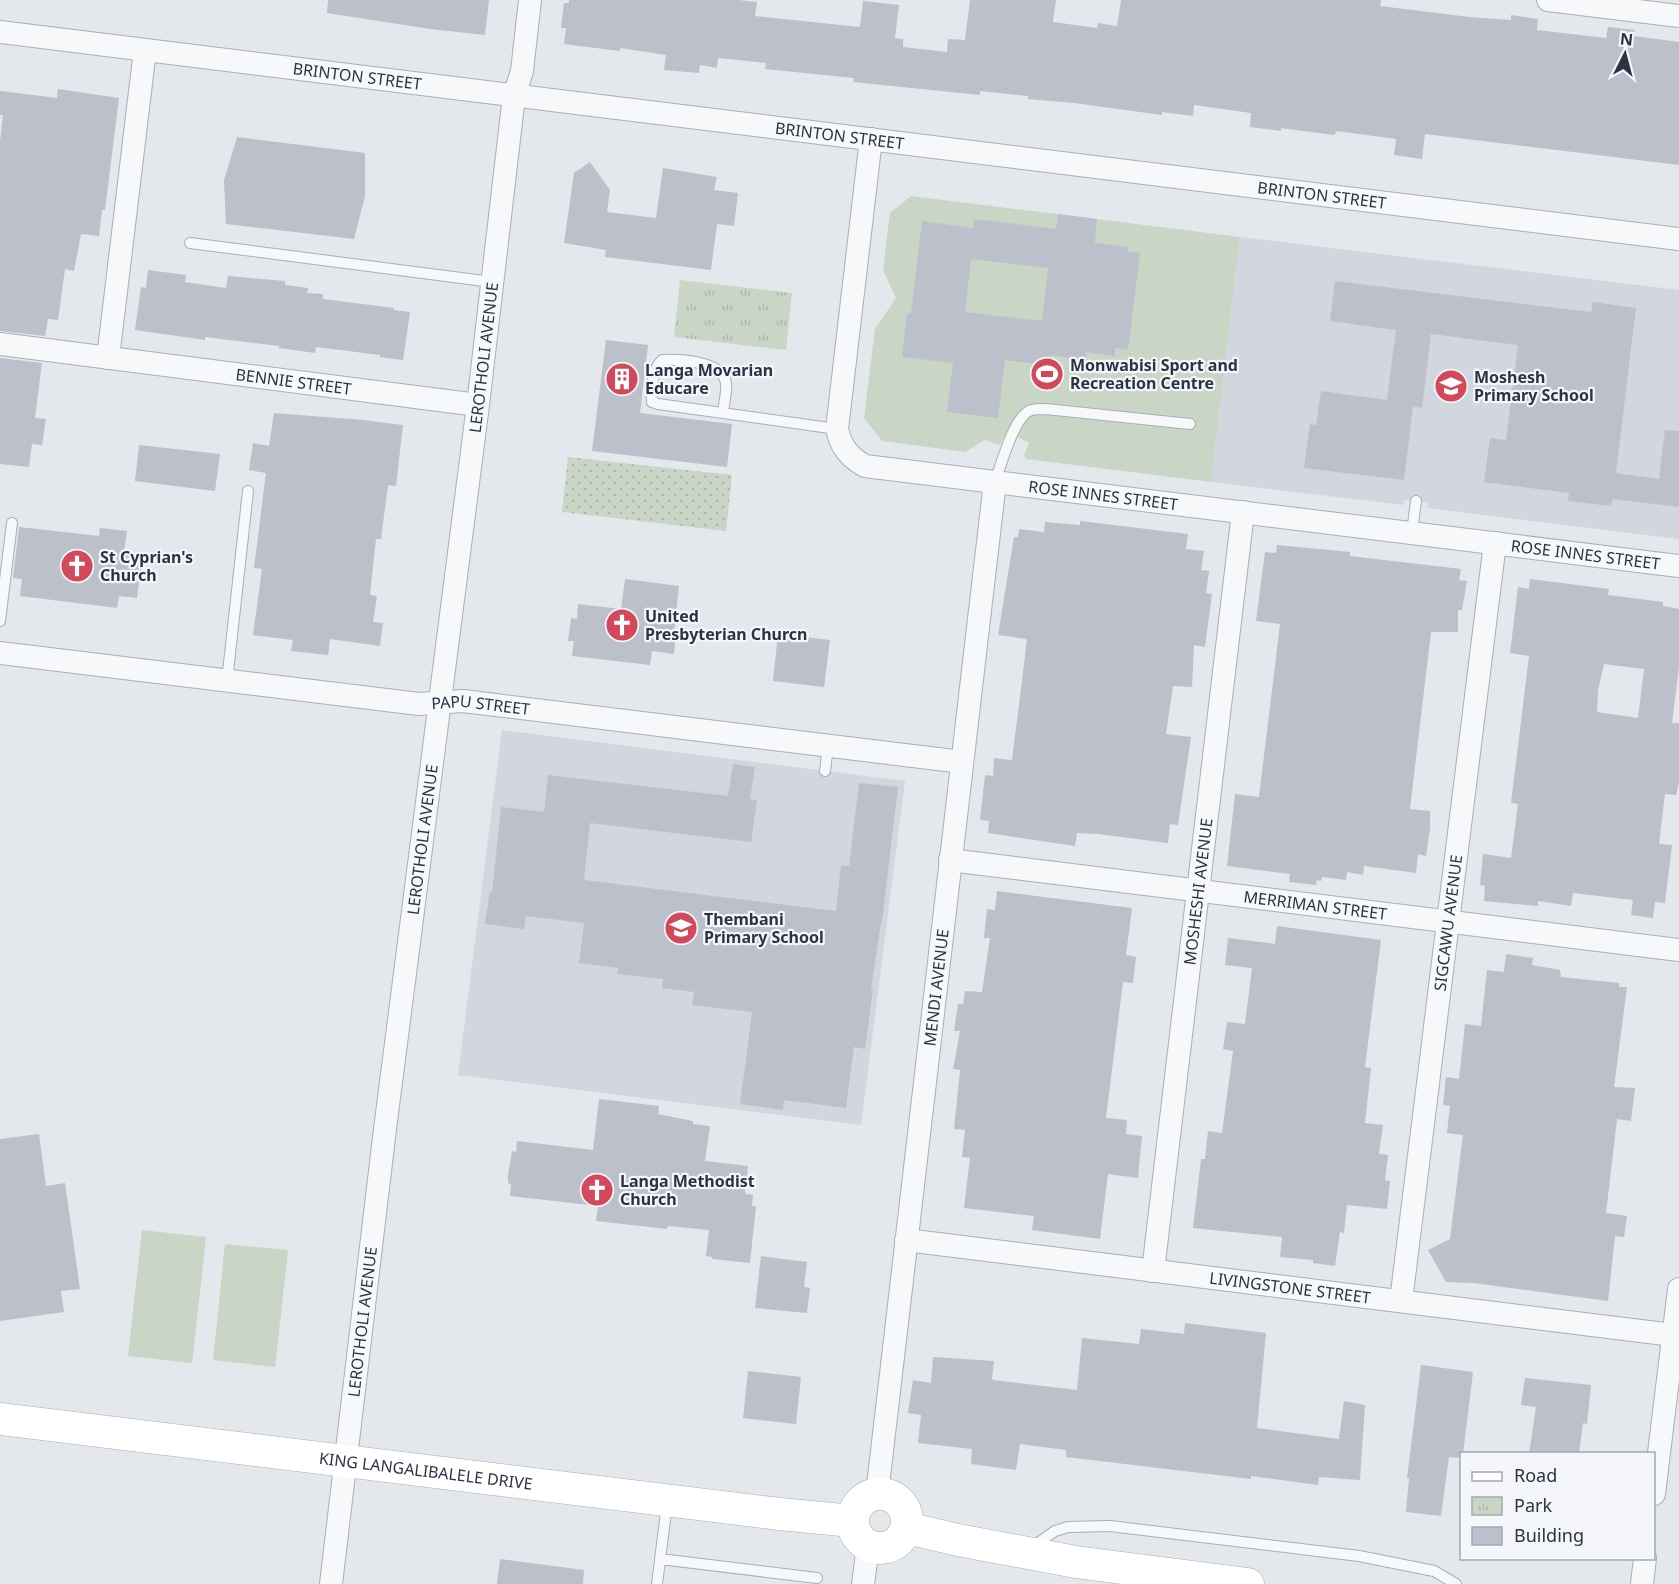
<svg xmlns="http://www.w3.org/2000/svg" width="1679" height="1584" font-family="'Noto Sans',sans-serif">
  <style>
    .built { fill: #d2d6de }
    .grass { fill: #c9d6c5 }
    .park { fill: url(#park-tufts) }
    .garden { fill: url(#garden-dots) }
    .building { fill: #bbc0ca; fill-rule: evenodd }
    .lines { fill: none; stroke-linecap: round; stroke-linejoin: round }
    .lane-casing { stroke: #a9aeb7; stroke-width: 12 }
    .street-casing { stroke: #a9aeb7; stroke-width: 24 }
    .secondary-casing { stroke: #a9aeb7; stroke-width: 33 }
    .lane { stroke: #f7f8fa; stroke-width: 10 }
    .street { stroke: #f7f8fa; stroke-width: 22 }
    .secondary { stroke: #fff; stroke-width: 32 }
    .labels { text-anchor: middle; stroke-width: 4.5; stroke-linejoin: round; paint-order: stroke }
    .street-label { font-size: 16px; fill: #2b3445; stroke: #f4f6f9 }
    .poi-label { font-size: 16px; font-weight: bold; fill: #2b3445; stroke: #f4f6f9; text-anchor: start }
  </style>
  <defs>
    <pattern id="park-tufts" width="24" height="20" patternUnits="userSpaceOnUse" patternTransform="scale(1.5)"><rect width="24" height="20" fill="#c9d6c5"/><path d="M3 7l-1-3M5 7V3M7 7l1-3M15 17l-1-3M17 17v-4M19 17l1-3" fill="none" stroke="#adb8ab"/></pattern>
    <pattern id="garden-dots" width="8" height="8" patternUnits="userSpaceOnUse" patternTransform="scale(1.5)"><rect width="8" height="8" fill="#c9d6c5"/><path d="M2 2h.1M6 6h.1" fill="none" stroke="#adb8ab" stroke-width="1.8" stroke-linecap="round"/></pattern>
  </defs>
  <rect width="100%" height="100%" fill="#e4e7ec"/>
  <path class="built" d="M1240 237 1679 290V539L1427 508 1428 503 1416 501 1404 500 1403 505 1211 482Z
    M502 730 905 781 861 1125 458 1075Z"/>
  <path class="grass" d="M911 196 1240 237 1211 482 1026 459 1024 455 1029 443 1007 432 1000 445 985 440 965 452 882 441 864 418 875 329 896 298 883 270 890 213Z
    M142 1230 206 1237 192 1363 128 1356Z
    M225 1244 288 1250 275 1367 213 1360Z"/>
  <path class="park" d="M680 280 792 293 786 350 674 337Z"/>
  <path class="garden" d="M568 457 732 475 726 531 562 512Z"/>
  <path class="building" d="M328 0H489L485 35 430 29 327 13Z
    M569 0H739L757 2 755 16 860 27 863 1 899 5 895 38 903 39V47L947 52 948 39 965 40 970 0H1056L1053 22 1097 28 1098 23 1117 26 1121 0H1381L1380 6 1469 17 1511 20V15L1538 19 1537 30 1606 38 1608 27 1635 30 1634 36 1679 42V165L1425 134 1422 159 1394 155 1396 139 1337 131 1334 135 1281 128V131L1250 127 1251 113 1194 105 1193 116 1162 112V115L1074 103 1028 99V96L980 91V95L853 82 854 78 765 69 766 63 718 58 717 68 700 65 699 73 664 70 666 55 620 48V51L564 44 566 28H561L564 3H569Z
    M58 89 119 98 105 210H102L99 236 81 234 74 271 65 269 58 320 48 319 45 336 0 331V141L3 115H0V91L57 98Z
    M237 137 365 153V196L354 239 226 224 224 180Z
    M590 162 610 190 607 212 656 218 663 168 717 177 714 190 738 193 734 226 717 224 711 270 605 257 606 250 564 243 574 173Z
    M1058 214 1097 219 1095 243 1128 247 1127 251 1140 253 1128 350 1115 348V356L1086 352 1085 360 1051 355 1049 366 1005 360 998 418 947 412 953 363 902 357 907 313 911 314 922 221 973 228 974 219 1056 229ZM971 259 1048 268 1042 321 965 312Z
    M148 270 186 275 185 282 226 288 228 276 285 281V285L308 288 307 293 323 294V299L394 308V310L410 312 403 360 380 357V355L316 347 315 353 279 348V346L205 337V340L135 330 141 287 146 288Z
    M1335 281 1591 312 1593 302 1636 308 1616 473 1659 479 1665 430 1679 431V507L1613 499 1611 506 1568 501 1569 493 1484 482 1490 438 1506 440 1518 345 1431 334 1422 408 1413 406 1404 480 1304 468 1310 424 1316 425 1321 391 1387 400 1396 330 1330 321Z
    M606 340 648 345 640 413 732 424 727 467 592 451Z
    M0 358 42 363 35 418 46 419 42 445 32 444 29 467 0 464Z
    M274 413 363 420 403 425 396 486 388 485 381 539H376L370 595 377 596 373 622 383 623 380 646 330 639 328 655 291 651 293 640 253 635 262 569 254 568 266 473 249 470 253 443 269 446Z
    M139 445 220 454 215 491 135 481Z
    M1080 521 1188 534 1186 549 1204 551 1201 570 1209 571 1206 593 1212 594 1205 647 1194 645 1192 687 1173 686 1166 734 1191 737 1178 825 1170 824 1168 843 1098 834 1077 833 1075 846 988 833 989 821 980 820 985 775 993 776 994 758 1012 760 1022 681 1027 639 998 635 1014 537H1018L1019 529 1044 532 1045 522 1080 525Z
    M19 527 99 536 100 528 127 531 124 552 143 554 137 598 119 596 117 608 20 596 22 579 13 578Z
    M1277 545 1350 552V556L1461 569 1459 580 1467 581 1462 610H1458V632H1431L1410 809 1430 811V829L1426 856 1418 854 1416 873 1364 866 1363 875 1347 872 1346 880 1322 877 1321 881 1317 880 1316 885 1289 882 1290 874 1227 866 1235 794 1259 797 1280 624 1256 621 1265 552 1276 553Z
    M625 579 679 586 674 632H676L674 654 652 651 650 665 572 656 574 641H568L571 618 577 619 578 604 621 609Z
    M1530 579 1609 589 1608 595 1663 602V606L1679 609V667L1672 723H1679V782L1676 795 1665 794 1659 844 1672 845 1665 903 1655 902 1653 918 1631 915 1633 900 1573 893 1571 906 1538 901V906L1484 901 1485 886 1480 885 1483 854 1511 858 1518 804 1511 803 1529 656 1510 653 1518 587 1529 589ZM1604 664 1644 669 1638 718 1597 712 1598 690Z
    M778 634 830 640 824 687 773 681Z
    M733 764 755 767 750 799 757 800 751 842 590 823 584 880 836 911 841 865 849 866 859 783 898 787 882 922H881L871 989H873L865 1049 854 1047 846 1108 784 1100 783 1110 740 1104 752 1012 692 1005 694 992 662 988 663 979 617 974 618 968 579 963 584 923 526 916 524 929 485 924 490 891 492 892 501 807 544 812 548 775 728 796Z
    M997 891 1132 908 1126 955 1136 957 1133 983 1123 982 1106 1118 1127 1120 1126 1134 1142 1136 1138 1178 1108 1174 1100 1239 1032 1230 1034 1216 964 1208 970 1158 962 1157 965 1130 954 1129 960 1070 953 1069 960 1031H954L958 1004H963L965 991 982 992 990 938H984L987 909 995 910Z
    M1277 926 1381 940 1365 1067 1371 1068 1365 1123 1383 1125 1379 1154 1388 1155 1385 1180 1390 1181 1387 1209 1347 1205 1344 1233 1340 1232 1335 1266 1313 1263V1260L1280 1257 1282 1237 1193 1228 1201 1159H1205L1208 1131 1222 1133 1233 1051 1223 1049 1227 1022 1245 1024 1252 968 1225 965 1228 938 1275 944Z
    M1506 954 1533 958 1532 965 1560 970 1561 977 1619 983V987H1627L1614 1087 1635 1088 1631 1121 1617 1119 1606 1213 1627 1216 1624 1237 1615 1236 1608 1301 1473 1283 1446 1282 1428 1250 1450 1239 1463 1135 1447 1133 1450 1106 1443 1105 1446 1077 1459 1079 1465 1024 1481 1026 1487 970 1504 972Z
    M599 1099 659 1106 658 1114 693 1121V1124L710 1126 705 1161 748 1166 745 1191 746 1194 753 1195 752 1206H756L750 1263 712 1259V1257L706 1256 709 1230 668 1226 667 1229 596 1221 598 1206 510 1196 511 1184 508 1183V1175L512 1151 516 1152 517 1141 593 1150Z
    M39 1134 46 1186 65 1183 80 1289 61 1291 64 1312 0 1321V1139Z
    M761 1256 807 1262 804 1287 810 1288 807 1313 755 1308Z
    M1185 1323 1266 1333 1257 1428 1339 1439 1344 1401 1365 1405 1360 1480 1319 1477 1318 1485 1251 1476V1479L1066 1457V1450L1020 1444 1016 1470 971 1464 972 1449 918 1443 921 1415 908 1413 913 1380 931 1383 933 1357 994 1361 992 1379 994 1380 1077 1390 1082 1338 1139 1344 1141 1329 1184 1334Z
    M1421 1365 1473 1372 1463 1454 1461 1458 1449 1457 1441 1516 1406 1512 1409 1478H1407Z
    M748 1371 801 1377 796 1424 743 1418Z
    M1525 1378 1591 1385 1587 1424 1583 1423 1579 1454H1529L1536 1407 1521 1405Z
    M500 1559 584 1570 583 1584H497Z"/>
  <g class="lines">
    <defs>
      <path id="lane" d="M190 243 492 282
        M723 412C724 403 727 392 726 383 723 361 679 359 662 360 652 370 651 388 652 402L658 404 837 429
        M995 482C1001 465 1014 416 1031 410 1035 409 1041 409 1046 409L1190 424
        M1412 533 1416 501
        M0 621 12 523
        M227 681 248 491
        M825 771 828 746
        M1031 1548 1055 1531 1068 1527 1110 1526 1359 1556 1434 1571 1456 1584
        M660 1559 817 1578
        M657 1584 667 1504"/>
      <g id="street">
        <path d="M1548 0 1679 16"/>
        <path id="s1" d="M0 32 1679 239"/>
        <path id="s2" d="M871 139 837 429C841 447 849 457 865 466L1679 566"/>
        <path id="s3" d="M0 344 478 405"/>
        <path d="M108 358 145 50"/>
        <path id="s4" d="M0 653 419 704 463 701 962 762"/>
        <path id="s5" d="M950 860 1679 950"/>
        <path id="s6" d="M906 1240 1673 1335"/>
        <path id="s7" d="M1153 1271 1243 512"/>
        <path id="s8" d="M1401 1301 1495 543"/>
        <path id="s9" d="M877 1494 995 482"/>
        <path d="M1654 1494 1679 1289"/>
        <path id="s10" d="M331 1584 385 1129 478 405 514 96 522 71 530 0"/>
        <path d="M863 1584 868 1546"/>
        <path d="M1642 1584 1645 1558"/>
      </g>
      <g id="secondary">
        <path id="s11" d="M0 1419 780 1514 852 1521"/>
        <circle cx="880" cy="1521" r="27"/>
        <path d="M907 1528 958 1540 1076 1562 1248 1584"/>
      </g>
    </defs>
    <use href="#lane" class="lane-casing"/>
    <use href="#street" class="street-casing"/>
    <use href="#secondary" class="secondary-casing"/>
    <use href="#lane" class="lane"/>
    <use href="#street" class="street"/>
    <use href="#secondary" class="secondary"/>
  </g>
  <defs>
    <symbol id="stadium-disc" viewBox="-11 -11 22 22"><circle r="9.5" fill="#d1495b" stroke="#f4f6f9"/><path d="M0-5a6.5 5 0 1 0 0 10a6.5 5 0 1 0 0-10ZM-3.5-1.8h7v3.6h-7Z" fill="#fff"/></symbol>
    <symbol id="building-disc" viewBox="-11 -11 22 22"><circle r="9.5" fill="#d1495b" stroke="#f4f6f9"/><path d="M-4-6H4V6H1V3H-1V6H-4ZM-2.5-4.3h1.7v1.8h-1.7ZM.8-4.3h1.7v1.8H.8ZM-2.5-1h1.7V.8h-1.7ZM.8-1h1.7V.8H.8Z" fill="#fff"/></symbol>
    <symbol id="school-disc" viewBox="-11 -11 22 22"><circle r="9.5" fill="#d1495b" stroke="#f4f6f9"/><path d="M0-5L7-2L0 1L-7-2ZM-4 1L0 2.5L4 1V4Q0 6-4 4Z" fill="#fff"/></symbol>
    <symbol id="church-disc" viewBox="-11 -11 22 22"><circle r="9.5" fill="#d1495b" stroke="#f4f6f9"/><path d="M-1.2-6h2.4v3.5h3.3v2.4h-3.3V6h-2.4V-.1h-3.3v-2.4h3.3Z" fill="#fff"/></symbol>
  </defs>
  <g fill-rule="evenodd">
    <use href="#stadium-disc" x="1028" y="355" width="38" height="38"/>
    <use href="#building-disc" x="603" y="360" width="38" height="38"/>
    <use href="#school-disc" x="1432" y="367" width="38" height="38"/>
    <use href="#church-disc" x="58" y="547" width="38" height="38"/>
    <use href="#church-disc" x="603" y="606" width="38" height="38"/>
    <use href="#school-disc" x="662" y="909" width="38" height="38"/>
    <use href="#church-disc" x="578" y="1171" width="38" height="38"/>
  </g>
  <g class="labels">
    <g class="street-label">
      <text dy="6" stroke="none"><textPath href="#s1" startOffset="360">BRINTON STREET</textPath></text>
      <text dy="6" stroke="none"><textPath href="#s1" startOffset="846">BRINTON STREET</textPath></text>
      <text dy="6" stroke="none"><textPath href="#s1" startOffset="1332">BRINTON STREET</textPath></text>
      <text dy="6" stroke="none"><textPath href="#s10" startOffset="1236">LEROTHOLI AVENUE</textPath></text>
      <text dy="6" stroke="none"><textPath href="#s3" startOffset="296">BENNIE STREET</textPath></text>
      <text dy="6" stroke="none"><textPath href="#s2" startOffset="580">ROSE INNES STREET</textPath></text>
      <text dy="6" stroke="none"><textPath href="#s2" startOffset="1066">ROSE INNES STREET</textPath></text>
      <text dy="6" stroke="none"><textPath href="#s4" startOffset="484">PAPU STREET</textPath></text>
      <text dy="6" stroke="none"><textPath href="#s10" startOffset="750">LEROTHOLI AVENUE</textPath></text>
      <text dy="6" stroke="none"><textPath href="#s7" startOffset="382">MOSHESHI AVENUE</textPath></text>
      <text dy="6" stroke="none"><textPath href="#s5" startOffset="368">MERRIMAN STREET</textPath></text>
      <text dy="6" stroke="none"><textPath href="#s8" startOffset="381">SIGCAWU AVENUE</textPath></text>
      <text dy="6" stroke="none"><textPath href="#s9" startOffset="510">MENDI AVENUE</textPath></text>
      <text dy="6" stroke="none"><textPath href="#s6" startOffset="387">LIVINGSTONE STREET</textPath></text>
      <text dy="6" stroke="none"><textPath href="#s10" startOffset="264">LEROTHOLI AVENUE</textPath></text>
      <text dy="6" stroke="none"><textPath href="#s11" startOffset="429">KING LANGALIBALELE DRIVE</textPath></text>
    </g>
    <g class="poi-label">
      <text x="1070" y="371">Monwabisi Sport and<tspan x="1070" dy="18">Recreation Centre</tspan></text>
      <text x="645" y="376">Langa Movarian<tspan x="645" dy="18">Educare</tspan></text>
      <text x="1474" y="383">Moshesh<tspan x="1474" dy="18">Primary School</tspan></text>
      <text x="100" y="563">St Cyprian's<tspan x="100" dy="18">Church</tspan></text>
      <text x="645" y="622">United<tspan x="645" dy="18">Presbyterian Churcn</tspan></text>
      <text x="704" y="925">Thembani<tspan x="704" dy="18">Primary School</tspan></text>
      <text x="620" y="1187">Langa Methodist<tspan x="620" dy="18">Church</tspan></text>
    </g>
  </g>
  <rect x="1460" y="1452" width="195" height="108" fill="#f4f6f9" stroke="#a4a8b1" stroke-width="1.5"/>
  <rect x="1472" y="1472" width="30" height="9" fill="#ffffff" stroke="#a4a8b1" stroke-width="1.5"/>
  <text x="1514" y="1482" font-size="18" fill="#2b3445">Road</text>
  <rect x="1472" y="1497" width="30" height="18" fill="url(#park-tufts)" stroke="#a4a8b1" stroke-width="1.5"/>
  <text x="1514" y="1512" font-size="18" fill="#2b3445">Park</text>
  <rect x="1472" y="1527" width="30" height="18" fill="#bbc0ca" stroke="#a4a8b1" stroke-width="1.5"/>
  <text x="1514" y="1542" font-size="18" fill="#2b3445">Building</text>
  <g transform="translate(1625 54) rotate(6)" stroke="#f4f6f9" stroke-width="4.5" paint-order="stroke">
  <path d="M0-4.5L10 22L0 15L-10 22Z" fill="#2b3445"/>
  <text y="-9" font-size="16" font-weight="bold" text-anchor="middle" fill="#2b3445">N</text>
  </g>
</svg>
